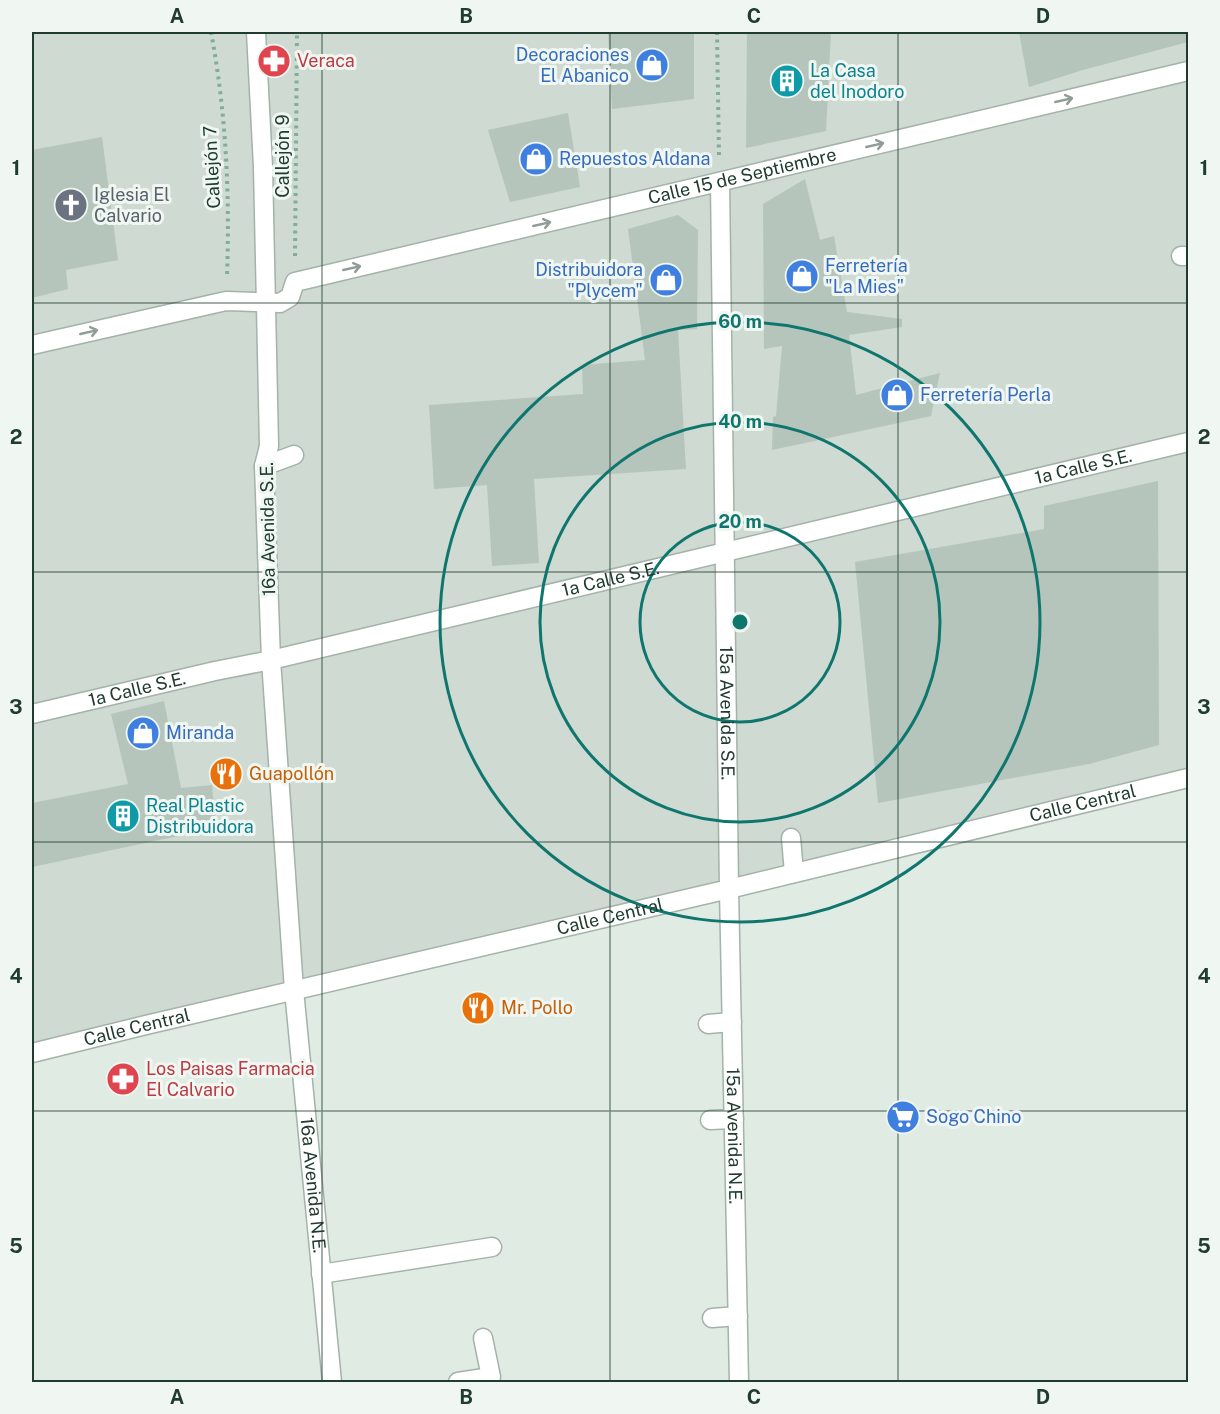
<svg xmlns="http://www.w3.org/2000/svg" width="1220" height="1414" font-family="'Public Sans',sans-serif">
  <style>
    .built { fill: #cedad2 }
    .building { fill: #b5c5bc }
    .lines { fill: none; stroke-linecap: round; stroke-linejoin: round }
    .minor-casing { stroke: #a3b3aa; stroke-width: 21 }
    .path { stroke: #80af97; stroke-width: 4; stroke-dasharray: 3 4.5; stroke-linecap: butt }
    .minor { stroke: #fff; stroke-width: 18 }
    .oneway { stroke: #909d97 }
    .grid { fill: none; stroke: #203b2f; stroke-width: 1.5; stroke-opacity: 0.55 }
    .ring { fill: none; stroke: #0f766e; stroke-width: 3 }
    .labels { text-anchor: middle; stroke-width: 6; stroke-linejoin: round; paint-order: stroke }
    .shop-label { font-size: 18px; fill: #366cbe; stroke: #f0f7f2; text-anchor: start }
    .health-label { font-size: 18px; fill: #be3a42; stroke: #f0f7f2; text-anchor: start }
    .culture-label { font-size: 18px; fill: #0d838f; stroke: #f0f7f2; text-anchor: start }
    .street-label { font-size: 18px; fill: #203b2f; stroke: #f0f7f2 }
    .worship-label { font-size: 18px; fill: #5b616d; stroke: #f0f7f2; text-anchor: start }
    .food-label { font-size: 18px; fill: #c56008; stroke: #f0f7f2; text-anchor: start }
    .centre { fill: #0f766e; stroke: #f0f7f2; stroke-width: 3 }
    .ring-label { font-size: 18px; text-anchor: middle; font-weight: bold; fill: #0f766e; stroke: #f0f7f2; stroke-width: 6; stroke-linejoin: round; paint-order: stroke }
    .neatline { fill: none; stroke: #203b2f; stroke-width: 2 }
    .grid-label { font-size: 20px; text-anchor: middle; font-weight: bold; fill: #203b2f }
  </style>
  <rect width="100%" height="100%" fill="#e0ebe4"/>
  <path class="built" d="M32 32H1188V778L32 1055Z"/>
  <path class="building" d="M608 32H694V99L612 109Z
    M747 32H831L826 131 746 148Z
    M1019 32H1188V42L1083 70 1029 87Z
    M568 113 580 187 510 202 488 130Z
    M102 137 118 260 66 270 68 289 32 298V150Z
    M805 179 820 240 834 236 847 312 902 319V327L849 335 856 395 940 373 931 416 772 450 773 417 776 416 782 346 764 349 763 204Z
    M678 215 698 230 697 329 678 330 686 469 534 479 539 563 492 566 487 485 434 489 429 405 583 394 582 365 645 360 628 229Z
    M1158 481 1159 745 1089 764 878 803 855 562 1044 529V506Z
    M164 701 181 788 212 785 216 828 32 867V803L128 784 111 714Z"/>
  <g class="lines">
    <defs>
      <g id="minor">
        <path id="s1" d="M256 32 263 167 269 446 264 466 271 660 294 990 332 1382"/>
        <path id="s2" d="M720 182 729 889 739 1382"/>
        <path d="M1181 256H1188"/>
        <path id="s3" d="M32 345 226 301 280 303 290 297 295 282 1188 71"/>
        <path d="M264 466 294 455"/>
        <path id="s4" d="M32 714 215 671 271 660 1188 442"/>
        <path d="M791 838 794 873"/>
        <path d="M708 1024 732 1022"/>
        <path id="s5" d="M32 1053 146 1025 729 889 1188 778"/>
        <path d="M710 1120 734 1119"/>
        <path d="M321 1274 492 1247"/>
        <path d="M712 1318 738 1316"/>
        <path d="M458 1382 491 1377 483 1338"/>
      </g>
    </defs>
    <use href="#minor" class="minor-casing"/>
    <path class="path" d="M211 32C226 112 230 194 227 276
      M717 32 719 157
      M295 256 297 32"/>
    <use href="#minor" class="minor"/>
  </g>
  <defs><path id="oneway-shaft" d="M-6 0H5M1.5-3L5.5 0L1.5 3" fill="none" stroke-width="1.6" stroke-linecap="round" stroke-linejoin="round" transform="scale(1.5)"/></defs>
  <g class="oneway">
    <use href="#oneway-shaft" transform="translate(1064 100) rotate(-13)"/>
    <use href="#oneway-shaft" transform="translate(875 145) rotate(-13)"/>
    <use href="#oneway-shaft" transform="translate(542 224) rotate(-13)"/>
    <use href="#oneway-shaft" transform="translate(352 268) rotate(-13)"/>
    <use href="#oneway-shaft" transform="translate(89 332) rotate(-13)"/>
  </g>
  <path class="grid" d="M322 32V1382M610 32V1382M898 32V1382M32 303H1188M32 572H1188M32 842H1188M32 1111H1188"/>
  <g class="ring">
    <circle cx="740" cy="622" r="100"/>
    <circle cx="740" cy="622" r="200"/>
    <circle cx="740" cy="622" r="300"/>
  </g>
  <defs>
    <symbol id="pharmacy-disc" viewBox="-11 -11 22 22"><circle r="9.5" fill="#e0444e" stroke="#f0f7f2"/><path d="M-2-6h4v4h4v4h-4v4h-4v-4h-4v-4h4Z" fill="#fff"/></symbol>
    <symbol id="shop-disc" viewBox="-11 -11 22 22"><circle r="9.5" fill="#3f7fe0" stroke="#f0f7f2"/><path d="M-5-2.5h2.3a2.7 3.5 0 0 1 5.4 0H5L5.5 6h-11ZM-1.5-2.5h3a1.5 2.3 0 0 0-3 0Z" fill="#fff"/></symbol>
    <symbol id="building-disc" viewBox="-11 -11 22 22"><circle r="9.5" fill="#0f9aa8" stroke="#f0f7f2"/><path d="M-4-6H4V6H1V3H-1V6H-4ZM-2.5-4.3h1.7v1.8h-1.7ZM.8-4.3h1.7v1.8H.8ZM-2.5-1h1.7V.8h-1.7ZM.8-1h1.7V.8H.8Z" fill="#fff"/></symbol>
    <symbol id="church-disc" viewBox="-11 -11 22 22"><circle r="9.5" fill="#6b7280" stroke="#f0f7f2"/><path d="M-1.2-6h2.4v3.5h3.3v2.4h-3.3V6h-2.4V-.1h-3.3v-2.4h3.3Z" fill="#fff"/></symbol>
    <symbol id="restaurant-disc" viewBox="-11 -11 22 22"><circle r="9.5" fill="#e8710a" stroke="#f0f7f2"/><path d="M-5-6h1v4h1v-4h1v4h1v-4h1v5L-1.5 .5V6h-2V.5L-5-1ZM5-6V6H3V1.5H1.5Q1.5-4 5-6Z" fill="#fff"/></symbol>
    <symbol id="supermarket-disc" viewBox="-11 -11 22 22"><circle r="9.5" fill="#3f7fe0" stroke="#f0f7f2"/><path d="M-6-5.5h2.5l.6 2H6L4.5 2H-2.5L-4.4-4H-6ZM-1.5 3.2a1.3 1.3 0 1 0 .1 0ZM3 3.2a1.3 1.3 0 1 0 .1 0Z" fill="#fff"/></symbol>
  </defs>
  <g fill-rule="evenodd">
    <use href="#pharmacy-disc" x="255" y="42" width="38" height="38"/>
    <use href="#shop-disc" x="633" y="46" width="38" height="38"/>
    <use href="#building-disc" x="768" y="62" width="38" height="38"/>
    <use href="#shop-disc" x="517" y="140" width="38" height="38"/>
    <use href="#church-disc" x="52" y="186" width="38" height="38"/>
    <use href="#shop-disc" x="783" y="257" width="38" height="38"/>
    <use href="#shop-disc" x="647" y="261" width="38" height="38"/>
    <use href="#shop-disc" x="878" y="376" width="38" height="38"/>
    <use href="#shop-disc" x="124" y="714" width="38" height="38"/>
    <use href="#restaurant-disc" x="207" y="755" width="38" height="38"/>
    <use href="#building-disc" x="104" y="797" width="38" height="38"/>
    <use href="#restaurant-disc" x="459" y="989" width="38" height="38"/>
    <use href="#pharmacy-disc" x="104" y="1060" width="38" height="38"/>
    <use href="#supermarket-disc" x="884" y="1098" width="38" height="38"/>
  </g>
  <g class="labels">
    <g class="shop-label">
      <text x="629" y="61" text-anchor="end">Decoraciones<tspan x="629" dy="21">El Abanico</tspan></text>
      <text x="559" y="165">Repuestos Aldana</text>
      <text x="825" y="272">Ferretería<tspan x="825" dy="21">"La Mies"</tspan></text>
      <text x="643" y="276" text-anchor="end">Distribuidora<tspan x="643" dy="21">"Plycem"</tspan></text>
      <text x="920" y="401">Ferretería Perla</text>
      <text x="166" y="739">Miranda</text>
      <text x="926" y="1123">Sogo Chino</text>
    </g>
    <g class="health-label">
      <text x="297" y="67">Veraca</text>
      <text x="146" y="1075">Los Paisas Farmacia<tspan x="146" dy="21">El Calvario</tspan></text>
    </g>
    <g class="culture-label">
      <text x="810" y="77">La Casa<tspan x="810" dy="21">del Inodoro</tspan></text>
      <text x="146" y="812">Real Plastic<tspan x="146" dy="21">Distribuidora</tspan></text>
    </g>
    <g class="street-label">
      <text transform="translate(283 156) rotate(-90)" y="6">Callejón 9</text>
      <text transform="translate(212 167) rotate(-93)" y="6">Callejón 7</text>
      <text dy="6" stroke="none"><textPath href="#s3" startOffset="740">Calle 15 de Septiembre</textPath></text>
      <text dy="6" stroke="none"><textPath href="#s4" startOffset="1080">1a Calle S.E.</textPath></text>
      <text transform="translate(268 529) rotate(-91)" y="6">16a Avenida S.E.</text>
      <text dy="6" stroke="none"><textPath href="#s4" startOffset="594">1a Calle S.E.</textPath></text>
      <text dy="6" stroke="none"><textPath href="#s4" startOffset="108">1a Calle S.E.</textPath></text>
      <text dy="6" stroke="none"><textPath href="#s2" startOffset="531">15a Avenida S.E.</textPath></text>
      <text dy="6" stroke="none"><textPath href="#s5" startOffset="1080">Calle Central</textPath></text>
      <text dy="6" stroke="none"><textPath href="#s5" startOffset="594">Calle Central</textPath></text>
      <text dy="6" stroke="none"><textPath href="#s5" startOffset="108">Calle Central</textPath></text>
      <text dy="6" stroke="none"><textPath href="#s2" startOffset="954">15a Avenida N.E.</textPath></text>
      <text dy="6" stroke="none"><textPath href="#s1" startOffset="1156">16a Avenida N.E.</textPath></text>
    </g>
    <g class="worship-label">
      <text x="94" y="201">Iglesia El<tspan x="94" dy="21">Calvario</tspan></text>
    </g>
    <g class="food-label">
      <text x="249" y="780">Guapollón</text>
      <text x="501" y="1014">Mr. Pollo</text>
    </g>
  </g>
  <circle cx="740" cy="622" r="9" class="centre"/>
  <g class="ring-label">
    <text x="740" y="328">60 m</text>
    <text x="740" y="428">40 m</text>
    <text x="740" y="528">20 m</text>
  </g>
  <rect width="1220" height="1414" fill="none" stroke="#f0f7f2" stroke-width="66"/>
  <rect x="33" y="33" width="1154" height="1348" class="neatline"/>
  <g class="grid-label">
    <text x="177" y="23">A</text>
    <text x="466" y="23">B</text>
    <text x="754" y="23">C</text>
    <text x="1043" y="23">D</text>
    <text x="16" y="175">1</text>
    <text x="1204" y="175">1</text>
    <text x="16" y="444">2</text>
    <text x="1204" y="444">2</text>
    <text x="16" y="714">3</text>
    <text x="1204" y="714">3</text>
    <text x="16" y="983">4</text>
    <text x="1204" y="983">4</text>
    <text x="16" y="1253">5</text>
    <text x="1204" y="1253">5</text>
    <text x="177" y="1404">A</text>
    <text x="466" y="1404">B</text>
    <text x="754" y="1404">C</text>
    <text x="1043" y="1404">D</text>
  </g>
</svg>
